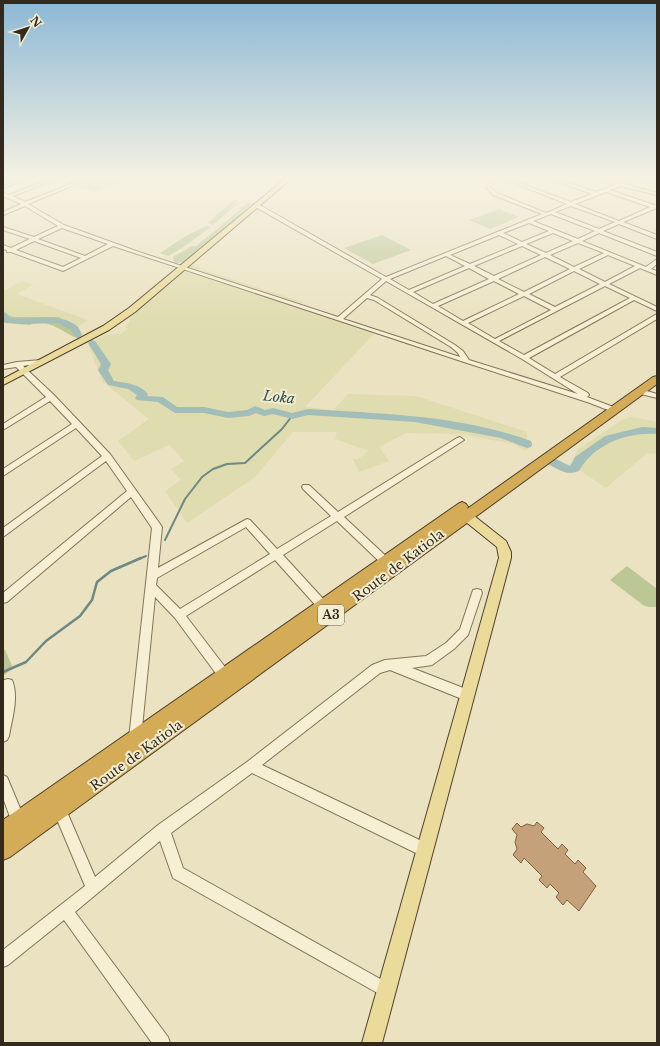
<svg xmlns="http://www.w3.org/2000/svg" width="660" height="1046" font-family="'Libre Baskerville',serif">
  <style>
    .farmland { fill: #dfdcaf }
    .green { fill: #bcc796 }
    .lines { fill: none; stroke-linecap: round; stroke-linejoin: round }
    .stream-far1 { stroke: #6b8985; stroke-width: 2 }
    .stream { stroke: #6b8985; stroke-width: 2.5 }
    .river { fill: #a3bdb8; fill-rule: evenodd }
    .building { fill: #c5a17a; stroke: #7f6142 }
    .minor-casing { stroke: #82745a; stroke-width: 2 }
    .major-casing { stroke: #50422e; stroke-width: 2 }
    .highway-casing { stroke: #50422e; stroke-width: 2 }
    .minor { fill: #f6efd3; fill-rule: evenodd }
    .major { fill: #ebdb9b; fill-rule: evenodd }
    .highway { fill: #d4ab57; fill-rule: evenodd }
    .labels { text-anchor: middle; stroke-width: 4; stroke-linejoin: round; paint-order: stroke }
    .shield { fill: #f2ecd0; stroke: #6c6453; stroke-width: 1 }
    .shield-label { font-size: 12px; font-weight: bold; fill: #332a1d }
    .street-label { font-size: 13px; fill: #332a1d; stroke: #f2ecd0 }
    .water-label { font-size: 14px; font-style: italic; fill: #2e5051; stroke: #f2ecd0 }
  </style>
  <rect width="100%" height="100%" fill="#eae2c1"/>
  <path class="farmland" d="M628 178H657V189L626 179Z
    M192 265H199L200 269 303 302 297 308 374 334 305 407 334 410 348 394 416 396 527 432 526 440 533 445 525 451 514 444 460 434 406 433 379 447 389 461 359 472 353 459H358L369 451 335 439 337 432H293L255 477 187 523 165 491 181 480 171 469 184 461 169 445 134 461 118 441 149 419 102 381 88 344 106 335 120 334 128 329 125 327 130 321 129 319Z
    M22 281 33 285 17 294 88 320 75 329 59 317 29 319 8 315 3 310V291Z
    M631 417 657 422V454L647 453 606 488 572 465 577 450 622 420Z"/>
  <path class="green" d="M102 178H134L95 192 78 186Z
    M233 200H238L234 204 240 202 213 225 208 223Z
    M246 202 252 204 184 262 177 263 174 262 173 257 192 246H196L241 209 238 208 247 204Z
    M499 209 519 217 490 229 469 220Z
    M206 226 211 227 182 248 168 256 160 253 184 237Z
    M382 235 411 250 373 264 344 248Z
    M3 310 8 315 15 317H59L82 333 74 337C62 331 44 317 30 325L6 323 3 322Z
    M627 566 657 589V607H648L643 605 610 580Z
    M3 650H5L13 668 3 676Z"/>
  <g class="lines">
    <path class="stream-far1" d="M165 540 185 499 202 477 213 469 227 464 245 463 282 429 292 416
      M139 559 146 556"/>
    <path class="stream" d="M3 672 26 662 46 641 80 616 92 600 97 582 111 571 141 558"/>
    <path class="river" d="M3 313H6L10 318C31 321 60 311 78 327 80 329 80 332 82 335L78 338 75 337 71 330 58 323 23 324 4 322Z
      M92 340 95 341 111 364 108 370 114 381C126 383 140 384 148 394L147 396 163 397 177 407H204L228 412 247 410 255 406 265 410 273 408 292 413 308 409C383 414 460 415 531 441L532 444 531 447 527 448 501 438 415 422 308 415 292 419 273 414 264 416 256 413 249 416 228 418 204 413H175L158 402 137 400 135 398 137 395 128 389 108 385 98 370 101 364 88 343Z
      M642 427 657 428V434C627 432 594 444 579 471 566 476 560 470 548 464L547 461 548 458 552 457 570 466 575 457 605 436Z"/>
  </g>
  <path class="building" d="M537 822 544 828 541 832 558 849 562 844 568 850 565 854 575 864 578 860 586 868 583 872 596 886 579 911 567 900 563 905 556 897 559 893 550 884 547 888 539 880 542 876 524 858 521 863 513 855 517 849 515 842 517 835 512 829 517 823 521 827 527 824 534 826Z"/>
  <g class="lines">
    <defs>
      <path id="minor" d="M24 178H30L3 188V186Z
        M54 178H59L13 196 25 202 86 178H91L28 204 64 225 139 252 338 317 382 279 254 206V204H258L386 277 542 214 493 195 486 187C489 181 491 177 498 178L494 181 490 187 497 193 546 213 567 204 501 178H506L571 202 592 194 548 178H554L596 192 615 185 590 178 621 183 657 193V195L620 186 610 190 657 206V208L623 222 657 235V239L619 224 603 231 657 252V256L599 233 582 241 646 267 657 259V264L651 269 657 271V275L640 268 609 284 657 307V311L634 300 529 358 555 374 655 315 657 314V319L560 377 588 393 589 395 587 397 616 408V412H613L590 403 464 362 113 246 63 271 11 252H7V250L3 249V245L11 248 30 239 3 230V227L34 237 58 226 25 206 3 215V212L21 204 3 196V193L9 195ZM606 192 650 207 619 221 575 204ZM571 206 615 222 599 229 555 212ZM551 214 595 231 578 239 533 221ZM529 223 549 231 522 242 503 233ZM62 228 108 244 85 256 38 239ZM553 233 573 241 546 253 526 244ZM499 235 518 244 470 264 450 255ZM34 241 81 258 63 267 16 250ZM578 243 604 253 574 267 550 255ZM522 246 541 255 494 276 474 266ZM608 255 635 266 605 282 579 269ZM446 256 465 266 409 290 390 279ZM545 257 570 269 524 292 498 279ZM469 268 489 279 433 304 413 292ZM574 271 600 284 555 307 529 294ZM386 281 522 359 578 394 469 360 463 351 455 345 378 298 370 295ZM494 281 519 294 463 321 438 306ZM605 286 630 298 524 355 499 341ZM524 296 551 310 495 339 468 323ZM367 298 374 300 451 347 458 353 460 357 343 319Z
        M41 360 43 361V363L23 366 54 395 110 454 160 524 162 527 158 568 247 519 250 520 277 549 331 516 303 489 302 487 303 485H309L338 512 457 438 460 437 464 440 344 517 388 558 390 561 388 564 385 565 382 564 337 521 283 555 326 602 327 605 326 608 322 609 318 608 275 560 186 616 228 671 230 675 228 679 224 680 220 679 175 618 155 597 141 738 139 742 135 744 131 742 129 738 152 528 131 497 7 602 3 603V593L127 491 106 461 3 537V528L102 456 76 428 3 476V469L72 424 50 401 3 430V424L46 397 16 367 3 369V365L17 362ZM246 527 270 554 180 609 156 585 157 578Z
        M637 389H640L657 394V398L637 393Z
        M477 589 481 590 482 593 468 635 454 649 432 665 412 668 471 691 473 695 471 699 467 701 390 670 380 673 262 765 430 845 432 850 430 855 425 857 420 855 252 773 171 833 183 868 391 985 394 990 391 995 386 998 381 995 173 878 160 841 75 912 168 1037 170 1043H152L64 920 8 965 3 967V950L85 886 53 810 54 805 59 804 64 805 95 877 158 825 247 762 372 665 385 660 426 656 446 643 460 629 473 590Z
        M8 679 12 680C19 697 12 719 9 736L7 740 3 742V683L4 680Z
        M3 775 7 777 25 820 23 825 18 827 13 825 3 798Z"/>
      <path id="major" d="M286 178H292L135 312 109 330 3 385V379L103 326 129 308Z
        M460 507 464 508 506 541 511 552V558L382 1043H362L499 558 497 547 456 514 455 511 456 508Z"/>
      <path id="highway" d="M657 376V384L10 857 3 860V820L458 504 462 502 466 504 468 507 467 509 653 377Z"/>
    </defs>
    <use href="#minor" class="minor-casing"/>
    <use href="#major" class="major-casing"/>
    <use href="#highway" class="highway-casing"/>
    <use href="#minor" class="minor"/>
    <use href="#major" class="major"/>
    <use href="#highway" class="highway"/>
  </g>
  <linearGradient id="sky" x2="0" y2="1"><stop stop-color="#8cb8d5"/><stop offset="0.55" stop-color="#f6f2e3"/><stop offset="1" stop-color="#f6f2e3" stop-opacity="0"/></linearGradient>
  <rect width="660" height="324" fill="url(#sky)"/>
  <g class="labels">
    <rect class="shield" x="318" y="605" width="26" height="20" rx="3"/>
    <g class="shield-label">
      <text x="331" y="619">A3</text>
    </g>
    <g class="street-label">
      <text transform="translate(398 565) rotate(-37)" y="5">Route de Katiola</text>
      <text transform="translate(136 755) rotate(-36)" y="5">Route de Katiola</text>
    </g>
    <g class="water-label">
      <text transform="translate(279 397) rotate(6)" y="5">Loka</text>
    </g>
  </g>
  <rect width="660" height="1046" fill="none" stroke="#332a1d" stroke-width="8"/>
  <g transform="translate(28 28) rotate(51)" stroke="#f2ecd0" stroke-width="3" paint-order="stroke">
  <path d="M0-3L7 15L0 10L-7 15Z" fill="#332a1d"/>
  <text y="-6" font-size="11" font-weight="bold" text-anchor="middle" fill="#332a1d">N</text>
  </g>
</svg>
